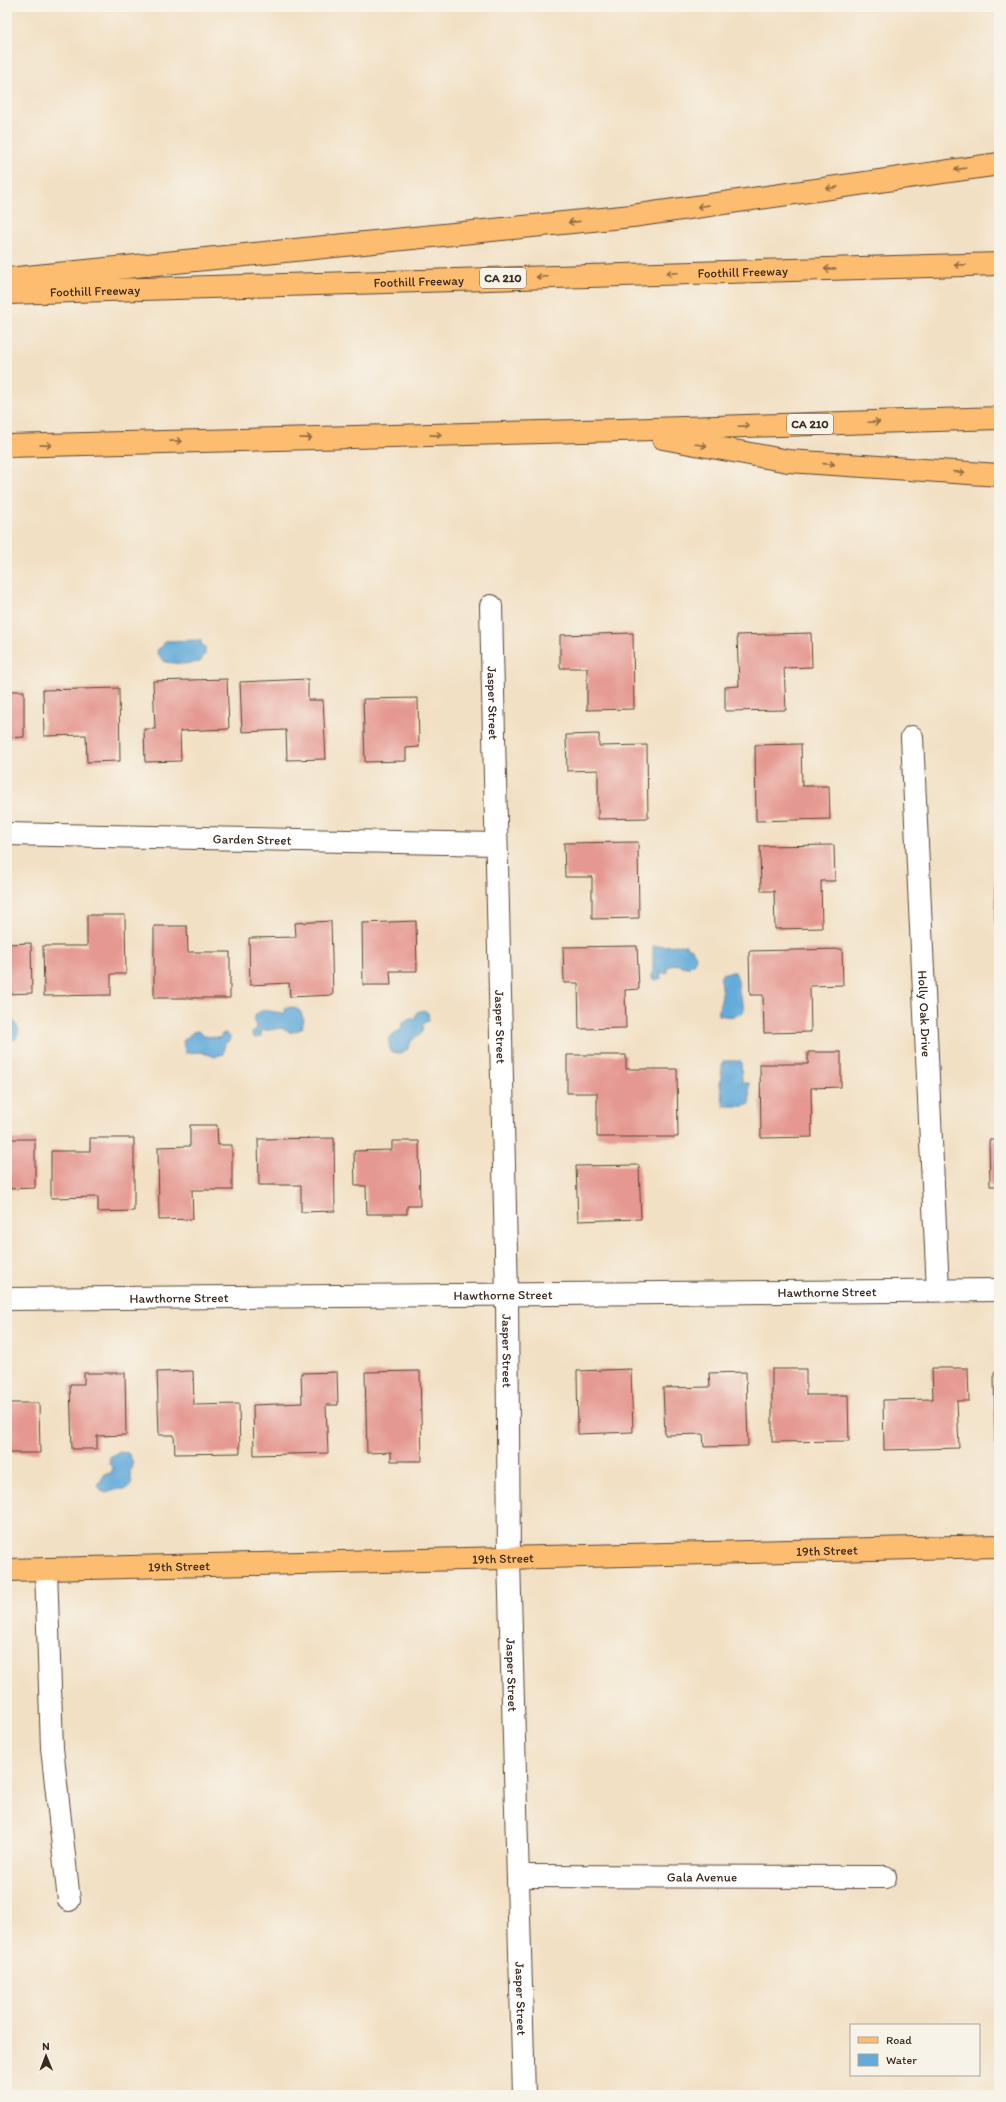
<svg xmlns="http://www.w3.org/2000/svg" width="1006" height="2102" font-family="Itim,sans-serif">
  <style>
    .water { fill: #64abda; stroke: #506a7c }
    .building { fill: #e59891 }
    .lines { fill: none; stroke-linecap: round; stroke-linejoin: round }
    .minor-casing { stroke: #564537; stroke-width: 24 }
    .major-casing { stroke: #564537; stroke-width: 24 }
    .highway-casing { stroke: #564537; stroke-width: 24 }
    .minor { stroke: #fff; stroke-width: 22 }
    .major { stroke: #fcbd6f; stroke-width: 22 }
    .highway { stroke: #fcbd6f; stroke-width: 22 }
    .oneway { stroke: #926c42 }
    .labels { text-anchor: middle; stroke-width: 4; stroke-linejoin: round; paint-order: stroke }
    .shield { fill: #f7f3e8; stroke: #73665b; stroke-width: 1 }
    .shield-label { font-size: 12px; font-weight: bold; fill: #3b2a1e }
    .street-label { font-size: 13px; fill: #3b2a1e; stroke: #f7f3e8 }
  </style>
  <rect width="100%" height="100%" fill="#f7f3e8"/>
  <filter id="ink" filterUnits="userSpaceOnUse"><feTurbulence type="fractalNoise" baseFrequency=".025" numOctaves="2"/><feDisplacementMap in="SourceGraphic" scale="8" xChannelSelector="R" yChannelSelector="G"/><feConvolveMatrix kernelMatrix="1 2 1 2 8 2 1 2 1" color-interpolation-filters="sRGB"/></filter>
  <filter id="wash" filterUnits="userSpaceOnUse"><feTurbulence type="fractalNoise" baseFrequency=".012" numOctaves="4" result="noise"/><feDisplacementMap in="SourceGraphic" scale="16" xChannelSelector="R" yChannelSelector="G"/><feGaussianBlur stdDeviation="0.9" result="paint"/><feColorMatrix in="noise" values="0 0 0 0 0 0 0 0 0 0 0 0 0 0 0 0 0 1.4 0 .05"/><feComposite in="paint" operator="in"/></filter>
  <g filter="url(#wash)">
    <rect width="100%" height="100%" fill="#f2e0c4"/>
    <path class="water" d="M201 640V644L205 647V654L200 662 184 664 165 662 157 653 158 649 163 646 164 641Z
      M686 945V947L692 949 696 956 694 963 689 967C678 967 676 960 667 969V973H660L661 978 654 980 651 976 653 972V946Z
      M729 972H735C739 980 738 983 739 992 740 998 744 1003 744 1010 737 1018 729 1017 719 1015 718 1006 722 1000 722 993 721 985 719 982 722 974Z
      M294 1007 300 1011 304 1020 302 1028C294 1033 290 1034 282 1028L261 1031V1036L257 1038 253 1037 252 1033 257 1028 254 1021 256 1014 263 1010 283 1013 286 1012 285 1008Z
      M424 1010 428 1013 429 1020 423 1024 422 1032 411 1041 408 1049 400 1054 391 1052 388 1040 393 1034 401 1029 402 1023 410 1018H415L417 1012Z
      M7 1021H14L19 1030 16 1039 7 1042Z
      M198 1031 204 1036 220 1038 222 1034 226 1033 230 1037 229 1041 225 1043 223 1054 214 1057 201 1052 185 1053 183 1041 193 1032Z
      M723 1061H741L742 1083H749L750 1104 744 1106H724L720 1084Z
      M118 1452 128 1453 133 1462 130 1472 132 1483 126 1489H119L106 1493 101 1491 98 1485 105 1474 111 1473 113 1468 109 1464 110 1457Z"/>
    <g id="blocks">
      <path class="building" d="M633 633 634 709 587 710V668H560V635Z
        M811 633 812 667 784 668 786 710 725 711V687L739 686 737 635Z
        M227 679 229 729 180 731 181 761 145 762 144 729H155L153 681Z
        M308 679V700H323L326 759 287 760 286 730 242 732 240 682Z
        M119 688 120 761 87 762 86 735 44 736 43 690Z
        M7 691H24V737L7 738Z
        M418 698 419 747 406 748V761L365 762 363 699Z
        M599 734V746L647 745 648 818 598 819V770L567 771 566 735Z
        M801 744 802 786H829L830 819 756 821 755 745Z
        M638 842 639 918 592 919V877H565L564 843Z
        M834 845 835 881H821L822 928 775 929 774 891H761L760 846Z
        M995 886H999V922H995Z
        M87 915H125L126 974H111V995L44 996 43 946H87Z
        M331 921 333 995 290 997 289 983 250 985 249 938 296 937 295 923Z
        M416 921 417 971H390L391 985H363L362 923Z
        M154 926H187L188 952H230V998H154Z
        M31 943 32 993 7 994V944Z
        M637 946 639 989 625 990 626 1028 579 1029 578 983H564L563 947Z
        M842 949 843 985 810 986 811 1032 764 1033 763 995H750L749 951Z
        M808 1052H841V1087L811 1088 812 1137 761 1138 760 1064H808Z
        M567 1055H626V1069H677L678 1137H597V1093H567Z
        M190 1125H217L218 1145H232V1190H192L193 1219 159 1220 158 1147 190 1146Z
        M90 1138H134V1211L98 1212V1197L51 1198V1151H90Z
        M334 1138 335 1211 301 1212V1185H259L258 1139Z
        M7 1139H35V1188L7 1189Z
        M989 1140H999V1186H990Z
        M392 1141H419L420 1206H407V1214H367L366 1186H355L354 1151 392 1150Z
        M639 1165 641 1219 578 1221 576 1166Z
        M932 1368H968L969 1401H957L959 1448 884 1450 883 1400 933 1399Z
        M631 1369 633 1432 578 1434 577 1371Z
        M772 1369H806V1395H848L849 1441 772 1442Z
        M193 1371 194 1405 239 1404 240 1453 175 1454 174 1435H159L157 1372Z
        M420 1371 422 1461H391V1452L367 1453 365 1372Z
        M337 1372 338 1405H326L328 1453 254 1455 253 1405 302 1403 301 1373Z
        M746 1372 748 1446 704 1447 703 1434 665 1435 663 1388 710 1387 709 1373Z
        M994 1372H999V1445H995Z
        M84 1373H125L126 1435 97 1436V1449H72L70 1384H84Z
        M7 1403H39L40 1453H7Z"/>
    </g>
  </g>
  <g filter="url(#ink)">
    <use href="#blocks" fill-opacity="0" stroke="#564537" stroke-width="1"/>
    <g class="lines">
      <defs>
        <g id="minor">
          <path id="s1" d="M491 606 507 1295 509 1559 524 2095"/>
          <path id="s2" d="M912 737 938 1290"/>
          <path id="s3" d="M7 834 496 844"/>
          <path id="s4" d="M7 1299 999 1290"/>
          <path d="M46 1569 52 1748 69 1900"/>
          <path id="s5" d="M518 1876 885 1877"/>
        </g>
        <g id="major">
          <path id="s6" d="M7 1570 999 1546"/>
        </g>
        <g id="highway">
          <path d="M7 279 632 216 999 164"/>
          <path id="s7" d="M7 293 999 264"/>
          <path d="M663 438 788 461 999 475"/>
          <path d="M7 446 621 430 999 418"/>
        </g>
      </defs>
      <use href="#minor" class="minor-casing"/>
      <use href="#major" class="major-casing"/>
      <use href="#highway" class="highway-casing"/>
      <use href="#minor" class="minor"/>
      <use href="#major" class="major"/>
      <use href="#highway" class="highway"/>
    </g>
    <defs><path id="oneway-shaft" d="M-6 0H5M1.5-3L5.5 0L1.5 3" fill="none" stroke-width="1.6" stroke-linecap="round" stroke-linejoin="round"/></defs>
    <g class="oneway">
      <use href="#oneway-shaft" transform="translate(960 169) rotate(172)"/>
      <use href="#oneway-shaft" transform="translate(832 188) rotate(172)"/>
      <use href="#oneway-shaft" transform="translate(703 206) rotate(172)"/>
      <use href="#oneway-shaft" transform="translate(574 222) rotate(174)"/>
      <use href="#oneway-shaft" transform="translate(960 265) rotate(178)"/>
      <use href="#oneway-shaft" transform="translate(830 269) rotate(178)"/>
      <use href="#oneway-shaft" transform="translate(672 273) rotate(178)"/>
      <use href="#oneway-shaft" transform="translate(542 277) rotate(178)"/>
      <use href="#oneway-shaft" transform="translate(874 422) rotate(-2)"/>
      <use href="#oneway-shaft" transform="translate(744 426) rotate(-2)"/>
      <use href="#oneway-shaft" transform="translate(436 435) rotate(-1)"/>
      <use href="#oneway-shaft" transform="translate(306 438) rotate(-1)"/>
      <use href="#oneway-shaft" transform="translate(176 441) rotate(-1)"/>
      <use href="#oneway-shaft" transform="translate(46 445) rotate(-1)"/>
      <use href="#oneway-shaft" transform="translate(701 445) rotate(10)"/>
      <use href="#oneway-shaft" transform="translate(829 464) rotate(4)"/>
      <use href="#oneway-shaft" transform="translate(959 472) rotate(4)"/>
    </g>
  </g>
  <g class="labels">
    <g class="shield">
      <rect x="480" y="268" width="46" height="20" rx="3"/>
      <rect x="787" y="414" width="46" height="20" rx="3"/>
    </g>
    <g class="shield-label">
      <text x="503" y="282">CA 210</text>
      <text x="810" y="428">CA 210</text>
    </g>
    <g class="street-label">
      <text dy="5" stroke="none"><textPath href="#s7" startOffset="736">Foothill Freeway</textPath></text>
      <text dy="5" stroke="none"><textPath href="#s7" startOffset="412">Foothill Freeway</textPath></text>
      <text dy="5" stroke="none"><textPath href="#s7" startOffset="88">Foothill Freeway</textPath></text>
      <text dy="5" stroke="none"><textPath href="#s1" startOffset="97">Jasper Street</textPath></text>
      <text dy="5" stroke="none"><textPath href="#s3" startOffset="245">Garden Street</textPath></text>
      <text dy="5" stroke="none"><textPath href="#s2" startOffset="277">Holly Oak Drive</textPath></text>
      <text dy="5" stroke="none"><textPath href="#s1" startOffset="421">Jasper Street</textPath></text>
      <text dy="5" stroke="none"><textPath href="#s4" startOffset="820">Hawthorne Street</textPath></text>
      <text dy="5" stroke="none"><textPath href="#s4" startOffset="496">Hawthorne Street</textPath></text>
      <text dy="5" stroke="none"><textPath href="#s4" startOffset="172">Hawthorne Street</textPath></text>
      <text dy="5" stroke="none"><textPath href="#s1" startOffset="745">Jasper Street</textPath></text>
      <text dy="5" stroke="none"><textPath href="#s6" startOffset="820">19th Street</textPath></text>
      <text dy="5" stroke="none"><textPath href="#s6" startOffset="496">19th Street</textPath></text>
      <text dy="5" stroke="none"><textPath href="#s6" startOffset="172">19th Street</textPath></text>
      <text dy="5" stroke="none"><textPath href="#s1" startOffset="1069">Jasper Street</textPath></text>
      <text dy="5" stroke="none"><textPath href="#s5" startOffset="184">Gala Avenue</textPath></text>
      <text dy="5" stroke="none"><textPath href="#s1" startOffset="1393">Jasper Street</textPath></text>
    </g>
  </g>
  <rect width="1006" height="2102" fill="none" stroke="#f7f3e8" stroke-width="24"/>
  <rect x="850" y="2024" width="130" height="52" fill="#f7f3e8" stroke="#aca397"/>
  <rect x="858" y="2037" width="20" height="6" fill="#fcbd6f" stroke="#aca397"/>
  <text x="886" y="2044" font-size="12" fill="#3b2a1e">Road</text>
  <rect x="858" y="2054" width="20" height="12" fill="#64abda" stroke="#aca397"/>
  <text x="886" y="2064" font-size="12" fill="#3b2a1e">Water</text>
  <g transform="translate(46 2056) rotate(359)" stroke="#f7f3e8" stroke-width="3" paint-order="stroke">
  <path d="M0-3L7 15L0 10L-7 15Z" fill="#3b2a1e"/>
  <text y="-6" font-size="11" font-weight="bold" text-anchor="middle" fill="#3b2a1e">N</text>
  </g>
</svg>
